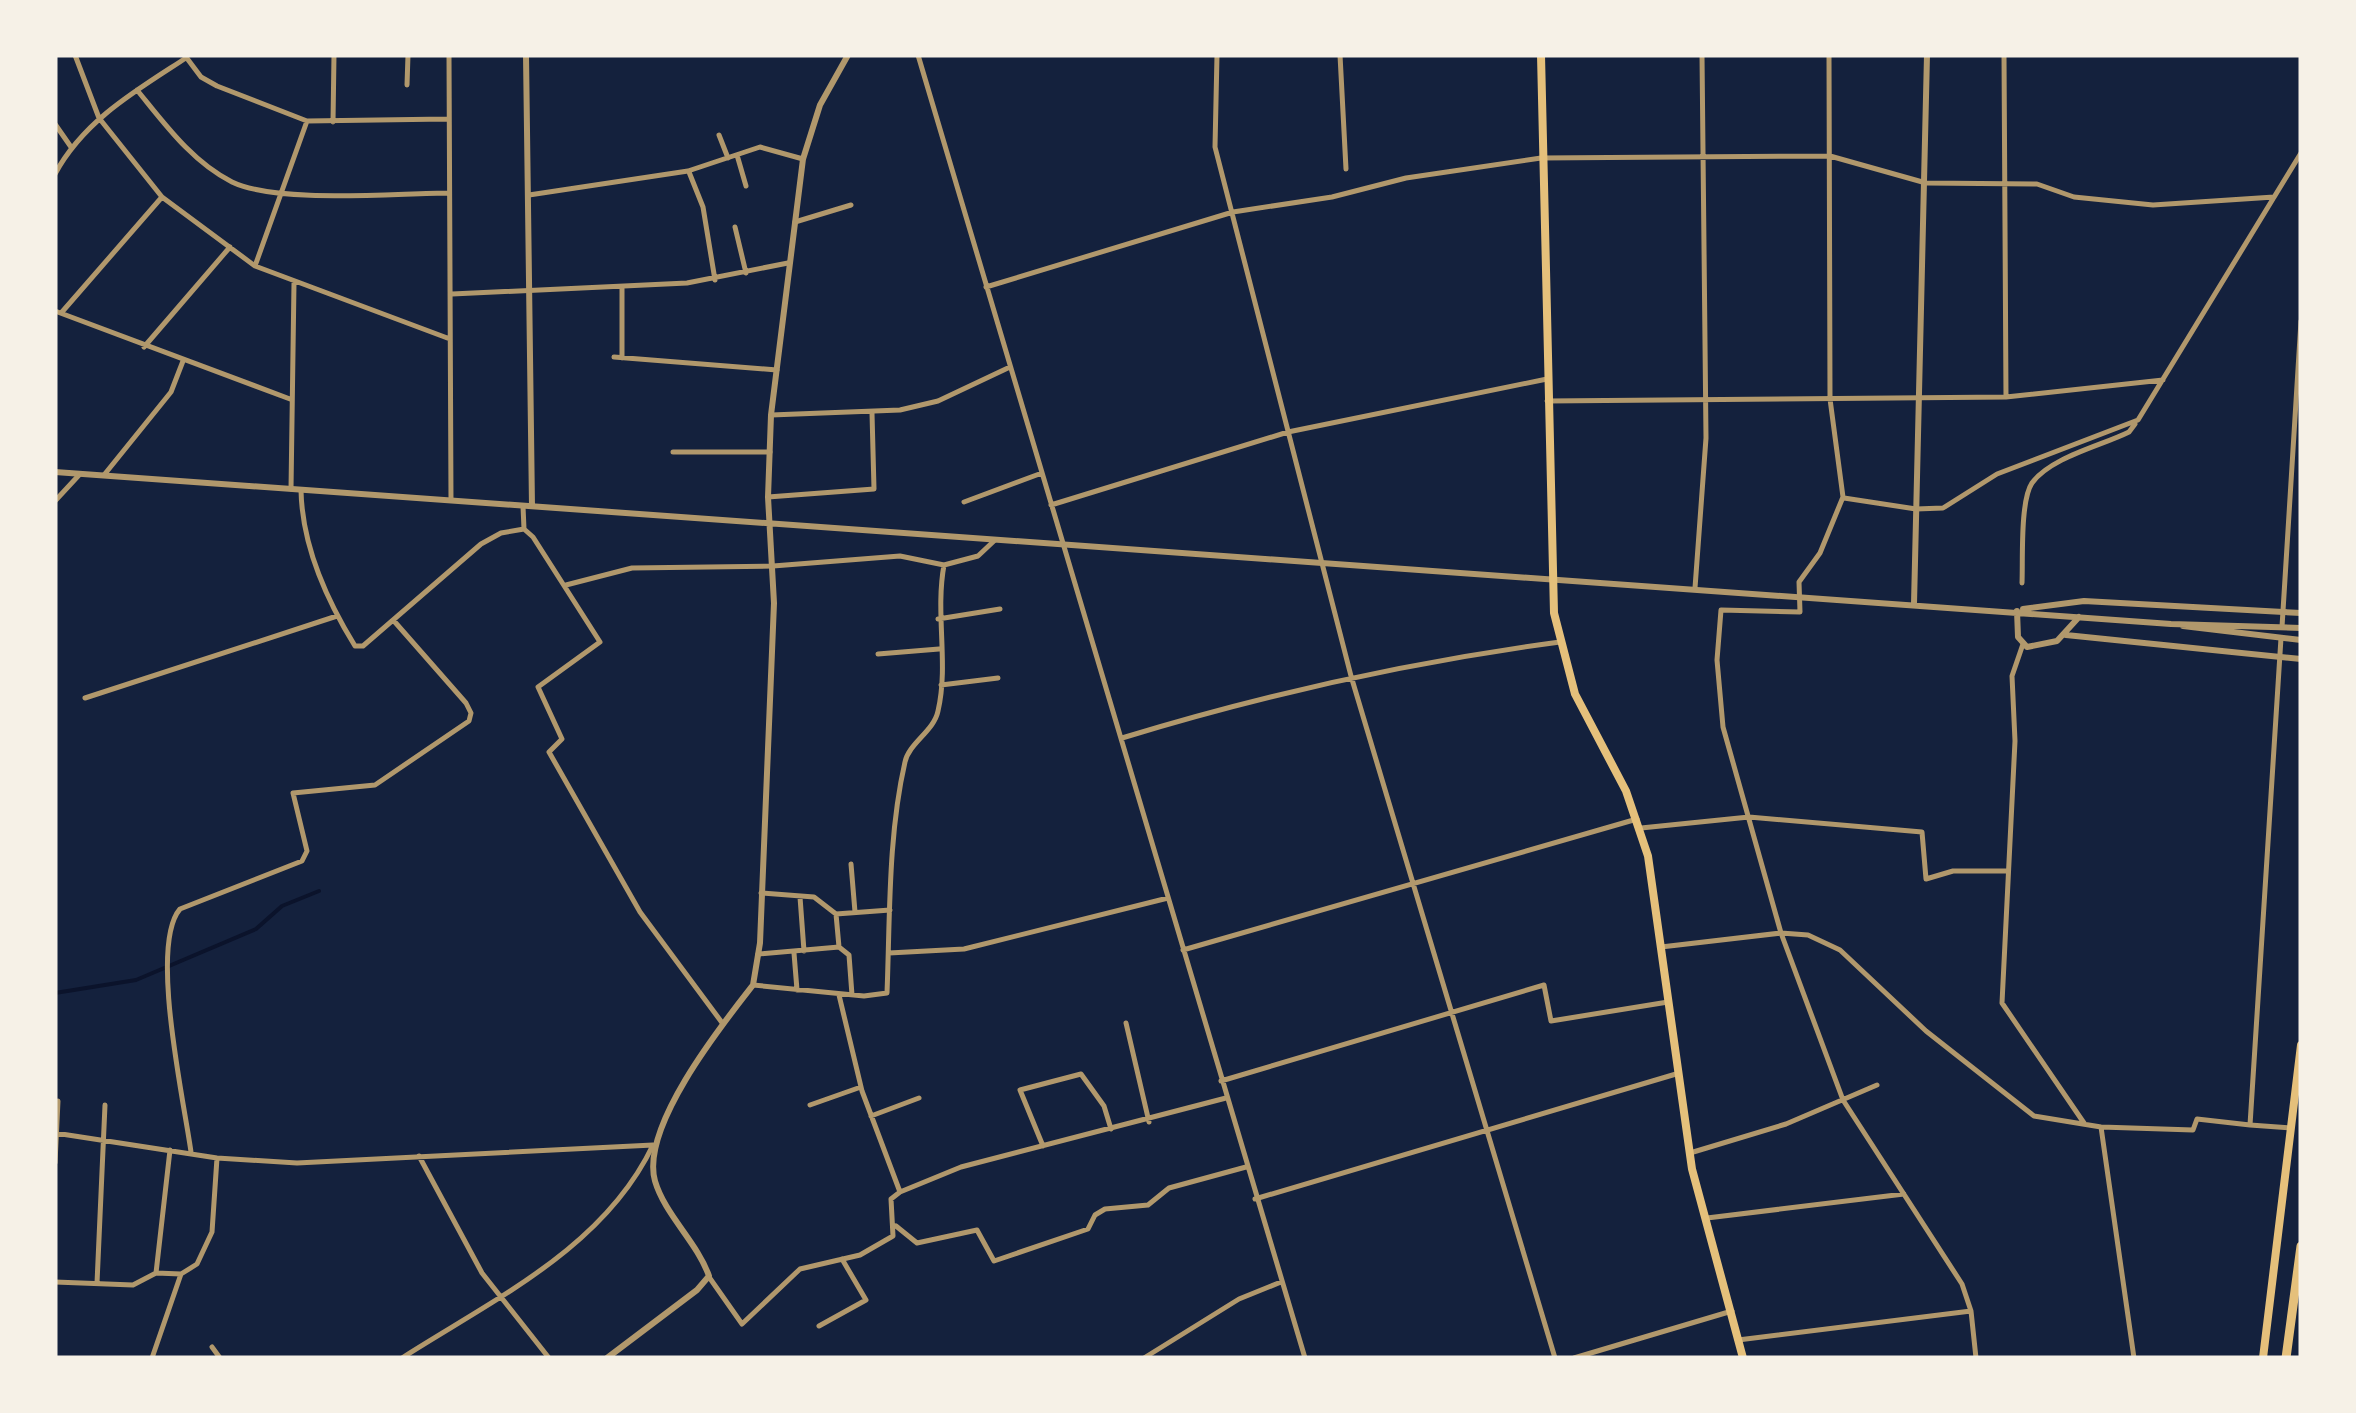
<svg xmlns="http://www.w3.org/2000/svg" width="2356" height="1413" font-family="'Nunito Sans',sans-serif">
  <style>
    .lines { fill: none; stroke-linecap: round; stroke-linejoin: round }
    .stream { stroke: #0b132b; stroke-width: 4 }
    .minor { stroke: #b1986c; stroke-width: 5 }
    .tertiary { stroke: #b1986c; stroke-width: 6 }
    .trunk { stroke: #e5c07b; stroke-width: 8 }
    .motorway { stroke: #e5c07b; stroke-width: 9 }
  </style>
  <rect width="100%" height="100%" fill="#14213d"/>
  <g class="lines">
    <path class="stream" d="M55 993 136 980 256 929 282 906 319 891"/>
    <path class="minor" d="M75 55 99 118 162 197 255 266 450 339
      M449 55 451 500
      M918 55 1305 1358
      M1217 55 1215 147 1351 676 1555 1358
      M1340 55 1346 169
      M1829 55 1830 399 1843 497 1820 553 1799 582 1800 612 1721 610 1717 660 1723 727 1781 933 1843 1100 1962 1284 1971 1311 1976 1358
      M2004 55 2006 397
      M186 57 201 77 217 86 307 121 447 119
      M407 85 408 55
      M137 90C164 123 192 162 232 182 278 204 395 193 449 193
      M333 122 334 55
      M55 124 71 147
      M719 135 728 158
      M737 155 746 186
      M689 172 703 207 715 280
      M55 174C84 120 137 90 186 58
      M529 195 688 171 760 147 803 159
      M795 222 851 205
      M735 227 746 273
      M255 266 307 121
      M986 287 1233 212 1332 197 1406 178 1541 158 1830 156 1926 183 2037 184 2074 197 2153 205 2274 197
      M452 294 687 283 788 263
      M55 311 290 399
      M62 312 162 197
      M144 347 230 247
      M614 357 777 370
      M622 358V288
      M1547 401 2006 397 2163 380
      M771 415 900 410 938 401 1010 367
      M673 452H770
      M104 475 171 392 183 361
      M291 489 294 283
      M301 490C302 546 326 599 355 646H363L481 544 501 533 524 529 533 537 600 642 538 687 562 739 549 752 640 912 723 1024
      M768 497 874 489 872 413
      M1844 498 1916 509 1943 508 1997 474 2138 420 2301 153
      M55 501 80 474
      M964 502 1042 473
      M1051 505 1288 432 1547 379
      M523 506 524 529
      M2022 583C2023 560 2020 501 2032 483 2051 457 2101 446 2129 432L2135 424
      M566 585 632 568 773 566 900 556 944 565 978 556 995 540
      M1695 588 1706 438 1702 55
      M938 619 1000 609
      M2282 627 2301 321
      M2023 644 2012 676 2015 741 2002 1003 2084 1123
      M878 654 939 649
      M941 685 998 678
      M85 698 337 616
      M1122 738C1266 694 1410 662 1560 642
      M1641 828 1749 817 1922 832 1926 879 1953 871H2007
      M851 864 855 912
      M761 893 814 897 836 914 890 910
      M800 897 804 951
      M836 914 839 947 849 955 852 995
      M1661 947 1781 933 1808 935 1840 950 1926 1031 2034 1116 2101 1127 2193 1130 2197 1119 2250 1125 2281 638
      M1183 950 1637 819
      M794 953 797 990
      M889 953 964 949 1168 898
      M758 954 839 947
      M753 985 864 996 887 993C890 917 888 836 905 762 909 743 934 731 938 711 949 664 935 614 944 565
      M839 995 862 1091 900 1192
      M1126 1023 1149 1122
      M1221 1081 1544 985 1551 1021 1668 1002
      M810 1105 861 1087
      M871 1116 919 1098
      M2250 1125 2291 1128
      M2101 1127 2134 1358
      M55 1133 217 1158 297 1163 653 1145C604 1248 494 1299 402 1358
      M1043 1146 1020 1090 1081 1074 1104 1106 1111 1129
      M170 1150 156 1273 181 1274
      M191 1152C184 1101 149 945 180 909L302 861 307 851 293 793 375 785 469 721 471 713 466 703 394 621
      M1690 1153 1786 1124 1877 1085
      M419 1156 482 1273 549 1358
      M55 1163 58 1101
      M1255 1199 1676 1074
      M1707 1218 1904 1194
      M896 1226 917 1243 977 1230 994 1261 1088 1229 1095 1215 1105 1209 1148 1205 1169 1188 1246 1167
      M709 1277 742 1324 800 1269 860 1255 893 1236 891 1199 900 1192 961 1167 1226 1098
      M55 1282 133 1285 156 1273
      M97 1283 105 1105
      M819 1326 866 1300 842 1259
      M1738 1340 1971 1311
      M212 1347 220 1358
      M152 1358 181 1274 197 1264 212 1232 217 1158
      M1144 1358 1239 1299 1281 1282
      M1574 1358 1732 1311"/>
    <path class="tertiary" d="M526 55 532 506
      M55 472 2171 624 2301 628
      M1914 604 1927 55
      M2023 609 2084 601 2301 613
      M2017 611 2018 637 2027 647 2057 641 2079 617
      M2183 626 2301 640
      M2066 635 2301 659
      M607 1358 697 1290 709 1276C697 1242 665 1215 655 1181 640 1128 720 1027 753 985L760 943 774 603 768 497 771 415 803 159 820 105 848 55"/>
    <path class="trunk" d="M1541 55 1554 613 1575 694 1626 791 1648 856 1692 1169 1743 1358
      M2263 1358 2301 1045"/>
    <path class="motorway" d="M2286 1358 2301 1246"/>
  </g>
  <rect width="2356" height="1413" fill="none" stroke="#f6f1e7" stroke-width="115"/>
</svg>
